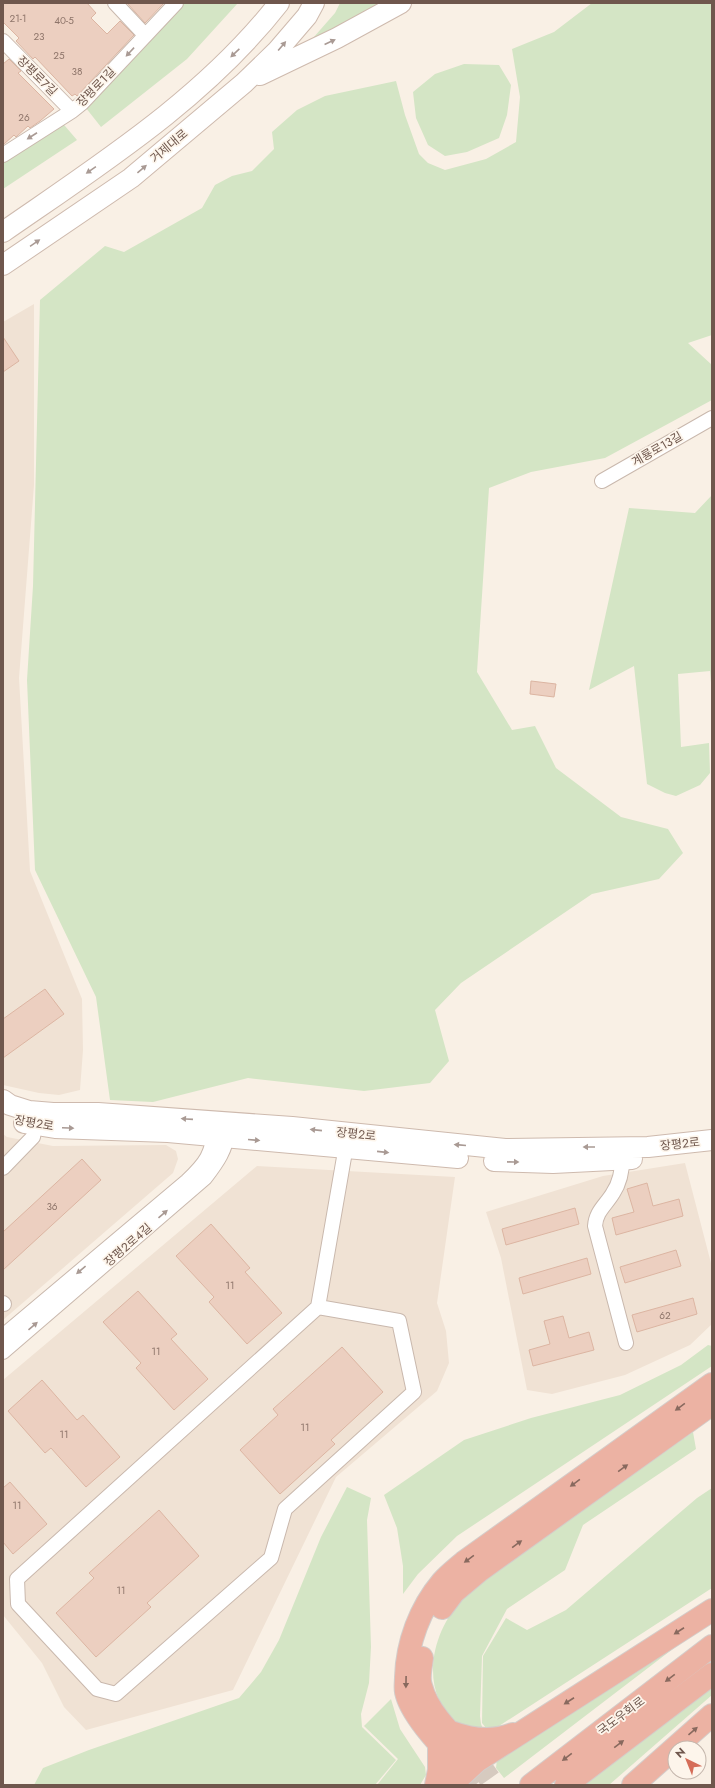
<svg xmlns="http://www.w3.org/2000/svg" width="715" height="1788" font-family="Jost,'Noto Sans KR',sans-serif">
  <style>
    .residential { fill: #f0e2d4 }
    .green { fill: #d4e5c5 }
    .building { fill: #eccfc0; stroke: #dcb5a2 }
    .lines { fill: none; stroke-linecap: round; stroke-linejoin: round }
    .highway-tunnel { stroke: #d6cabf; stroke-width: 22; stroke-dasharray: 22 11; stroke-linecap: butt }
    .street-casing { stroke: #c9b8ad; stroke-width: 16 }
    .secondary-casing { stroke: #cebaae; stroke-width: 22 }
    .highway-casing { stroke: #d4cdca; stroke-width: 24 }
    .street { stroke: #fff; stroke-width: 14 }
    .secondary { stroke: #fff; stroke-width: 20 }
    .highway { stroke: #ecb2a3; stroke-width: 22 }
    .oneway { fill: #a99a94 }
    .oneway2 { fill: #88695e }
    .labels { text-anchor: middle; stroke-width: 3.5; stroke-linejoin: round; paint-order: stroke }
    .number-label { font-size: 10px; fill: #8e756a }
    .street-label { font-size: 12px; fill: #6f574d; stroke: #fdf5eb }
  </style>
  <rect width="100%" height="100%" fill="#f9f0e5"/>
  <path class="residential" d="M34 304V485L19 678 30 871 82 999 83 1050 80 1090 59 1095 39 1093 3 1085V322Z
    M3 1134 7 1137 53 1146 166 1145 176 1151 178 1159 173 1173 3 1320Z
    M685 1163 712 1267V1324L690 1345 625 1375 552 1394 527 1390 501 1258 486 1212 603 1176Z
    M257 1166 455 1177 437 1303 446 1331 449 1363 437 1391 336 1477 233 1690 86 1730 64 1707 42 1663 3 1615V1380Z"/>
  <path class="green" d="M176 3H238L187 59 101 127 82 103Z
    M340 3H386L306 46 335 13Z
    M592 3H712V335L688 343 712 365V400L605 458 531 472 489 488 477 672 512 730 535 726 556 768 621 817 668 829 683 853 659 879 592 894 461 983 435 1010 449 1061 430 1083 364 1091 248 1078 153 1102 110 1100 96 997 35 870 27 680 33 586 40 300 105 246 124 252 202 208 215 185 232 176 252 171 274 149 272 132 297 110 325 96 396 81 405 115 419 154 428 163 445 170 486 159 516 142 520 97 512 49 554 32Z
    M464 64 499 65 511 85 507 115 499 138 467 152 445 156 428 145 416 118 413 92 435 74Z
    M59 119 77 140 3 189V155Z
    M712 495V695L710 671 678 674 681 747 709 743 710 773 700 785 676 796 665 793 647 784 634 666 589 690 629 508 695 513Z
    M708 1345 712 1346V1366L457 1536 418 1574 403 1594V1566L397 1528 384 1495 464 1440 531 1418 620 1395 681 1365Z
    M693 1432 696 1449 583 1525 565 1570 507 1609 482 1656 480 1716 481 1724 484 1731 454 1723C449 1715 442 1708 439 1700 424 1666 439 1622 464 1598 473 1589 483 1582 492 1574Z
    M347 1487 371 1498 367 1520 371 1647 369 1683 361 1714 362 1727 396 1760 375 1785H34L43 1768 89 1750 239 1698 261 1672 279 1640 321 1537Z
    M712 1488V1588L499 1726 492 1728H486L482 1723 483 1656 506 1618 527 1630 566 1610 697 1498Z
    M712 1619 504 1778 496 1768 497 1759Z
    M712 1684V1695L609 1785H580Z
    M391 1699 400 1729 425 1767 426 1775 420 1785H377L398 1759 364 1726Z"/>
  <path class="building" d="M3 3H87L96 13 91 18 107 34 120 21 134 35 77 96 75 94 72 96 35 57 33 59 16 41 19 38 3 22Z
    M127 3H164L145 23Z
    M9 59 21 71 18 73 54 109 40 121 30 128 28 126 16 137 14 135 3 145V64Z
    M3 337 19 361 3 372Z
    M531 681 556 684 554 697 530 694Z
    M45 989 64 1014 3 1058V1019Z
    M82 1159 101 1180 3 1270V1232Z
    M647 1183 653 1206 679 1199 683 1216 616 1235 612 1218 634 1212 627 1189Z
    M575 1208 579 1224 506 1245 502 1229Z
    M211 1224 250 1268 245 1272 282 1313 247 1344 209 1302 214 1297 176 1256Z
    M676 1250 681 1266 625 1283 620 1267Z
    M587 1258 591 1274 523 1294 519 1278Z
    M138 1291 177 1334 171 1339 208 1379 174 1410 136 1368 141 1363 103 1322Z
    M693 1298 697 1314 637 1332 632 1315Z
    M563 1316 569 1338 589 1332 594 1350 533 1366 529 1350 550 1344 544 1321Z
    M342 1347 383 1392 331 1440 335 1444 280 1494 240 1450 278 1415 273 1409Z
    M42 1380 77 1420 83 1415 120 1457 86 1487 51 1448 45 1453 8 1411Z
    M10 1482 47 1524 13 1554 3 1542V1488Z
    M159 1510 199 1556 147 1603 151 1607 96 1657 56 1613 94 1578 89 1573Z"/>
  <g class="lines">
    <path class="highway-tunnel" d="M477 1761 494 1785
      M465 1772 475 1785"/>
    <defs>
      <path id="street" d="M115 3 145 35
        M3 41 72 111
        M3 155 72 111 82 103 176 3
        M602 481 712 418
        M622 1150C623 1164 621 1181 613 1193 606 1205 596 1211 595 1226L626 1343
        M3 1168 33 1137 37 1117
        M3 1303 4 1304
        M318 1307 399 1321 414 1392 285 1509 271 1558 116 1694 97 1689 18 1604 17 1579 318 1307 347 1140
        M3 1336 187 1181C207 1162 211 1155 216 1128
        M3 1352 205 1178C218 1161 225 1151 229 1129"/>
      <path id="secondary" d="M260 75 337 38 401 3
        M3 232C101 164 205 98 279 3
        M3 265 131 178 244 83 277 51 307 16 314 3
        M3 1100 10 1105 29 1111 53 1113H98L292 1127 505 1149 648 1147 712 1140
        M24 1123 55 1128 168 1132 458 1158
        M494 1161 553 1163 632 1159"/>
      <path id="highway" d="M442 1608 454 1592 479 1571 712 1404
        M422 1658C421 1666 418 1678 421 1686 429 1716 457 1739 477 1761
        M451 1732C470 1739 493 1742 513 1734
        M465 1772C448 1753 411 1717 406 1692 405 1688 406 1682 406 1677 407 1643 420 1608 442 1582 448 1575 457 1568 464 1562L712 1384
        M436 1785 439 1770V1742
        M451 1785 477 1761 712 1610
        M531 1785 712 1646
        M566 1785 712 1674
        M633 1785 712 1715"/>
    </defs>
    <use href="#street" class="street-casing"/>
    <use href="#secondary" class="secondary-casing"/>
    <use href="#highway" class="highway-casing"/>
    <use href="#street" class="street"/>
    <use href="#secondary" class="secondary"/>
    <use href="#highway" class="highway"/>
  </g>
  <defs><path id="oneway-solid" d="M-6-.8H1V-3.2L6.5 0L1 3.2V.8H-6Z"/></defs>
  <g class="oneway">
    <use href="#oneway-solid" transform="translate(330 42) rotate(-25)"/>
    <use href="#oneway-solid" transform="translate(282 46) rotate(-50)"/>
    <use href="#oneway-solid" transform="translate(130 52) rotate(133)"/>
    <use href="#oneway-solid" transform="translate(235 53) rotate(137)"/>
    <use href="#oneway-solid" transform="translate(32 136) rotate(147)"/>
    <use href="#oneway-solid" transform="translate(142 169) rotate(-40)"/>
    <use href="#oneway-solid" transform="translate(91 170) rotate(145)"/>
    <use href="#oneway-solid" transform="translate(35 243) rotate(-34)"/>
    <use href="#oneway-solid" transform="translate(187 1119) rotate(-176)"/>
    <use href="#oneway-solid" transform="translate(68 1128) rotate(2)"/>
    <use href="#oneway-solid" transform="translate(316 1130) rotate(-174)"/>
    <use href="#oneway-solid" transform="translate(254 1140) rotate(5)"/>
    <use href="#oneway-solid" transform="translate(460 1145) rotate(-175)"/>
    <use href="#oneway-solid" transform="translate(589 1147) rotate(180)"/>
    <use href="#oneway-solid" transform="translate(383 1152) rotate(6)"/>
    <use href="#oneway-solid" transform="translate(513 1162) rotate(1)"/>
    <use href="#oneway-solid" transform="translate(163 1214) rotate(-41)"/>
    <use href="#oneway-solid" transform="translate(81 1270) rotate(140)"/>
    <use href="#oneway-solid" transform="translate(33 1326) rotate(-41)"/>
  </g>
  <g class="oneway2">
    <use href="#oneway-solid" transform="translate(680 1407) rotate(144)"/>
    <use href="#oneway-solid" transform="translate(623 1468) rotate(-36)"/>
    <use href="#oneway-solid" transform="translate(575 1483) rotate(144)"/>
    <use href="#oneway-solid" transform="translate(517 1544) rotate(-36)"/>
    <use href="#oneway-solid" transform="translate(469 1559) rotate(144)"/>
    <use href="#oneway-solid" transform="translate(679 1631) rotate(147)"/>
    <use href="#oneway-solid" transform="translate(670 1678) rotate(143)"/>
    <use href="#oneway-solid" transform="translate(406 1682) rotate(91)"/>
    <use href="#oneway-solid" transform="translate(569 1701) rotate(147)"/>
    <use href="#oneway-solid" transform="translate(693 1731) rotate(-41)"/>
    <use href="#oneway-solid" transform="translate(619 1744) rotate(-37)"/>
    <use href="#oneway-solid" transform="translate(567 1757) rotate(143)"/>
  </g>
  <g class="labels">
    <g class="number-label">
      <text x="18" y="22">21-1</text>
      <text x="64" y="24">40-5</text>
      <text x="39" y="40">23</text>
      <text x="59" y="59">25</text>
      <text x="77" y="75">38</text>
      <text x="24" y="121">26</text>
      <text x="52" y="1210">36</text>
      <text x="230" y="1289">11</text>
      <text x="665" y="1319">62</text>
      <text x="156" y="1355">11</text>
      <text x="305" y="1431">11</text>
      <text x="64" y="1438">11</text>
      <text x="17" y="1509">11</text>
      <text x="121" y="1594">11</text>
    </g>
    <g class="street-label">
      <text transform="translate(37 76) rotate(45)" y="4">장평로7길</text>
      <text transform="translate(96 87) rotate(-46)" y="4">장평로1길</text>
      <text transform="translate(169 146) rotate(-40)" y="4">거제대로</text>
      <text transform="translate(657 449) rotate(-30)" y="4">계룡로13길</text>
      <text transform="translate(34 1123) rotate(10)" y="4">장평2로</text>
      <text transform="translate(356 1134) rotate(6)" y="4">장평2로</text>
      <text transform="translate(680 1144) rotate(-6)" y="4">장평2로</text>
      <text transform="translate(128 1245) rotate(-41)" y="4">장평2로4길</text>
      <text transform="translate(621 1716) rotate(-37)" y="4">국도우회로</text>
    </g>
  </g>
  <rect width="715" height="1788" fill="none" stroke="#6f574d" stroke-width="8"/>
  <g transform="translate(687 1760) rotate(317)"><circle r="19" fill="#fdf5eb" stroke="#c4b6ac"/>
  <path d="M0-3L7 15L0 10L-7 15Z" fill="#d56d58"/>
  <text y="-6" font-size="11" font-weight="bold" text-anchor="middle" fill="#6f574d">N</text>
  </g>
</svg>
